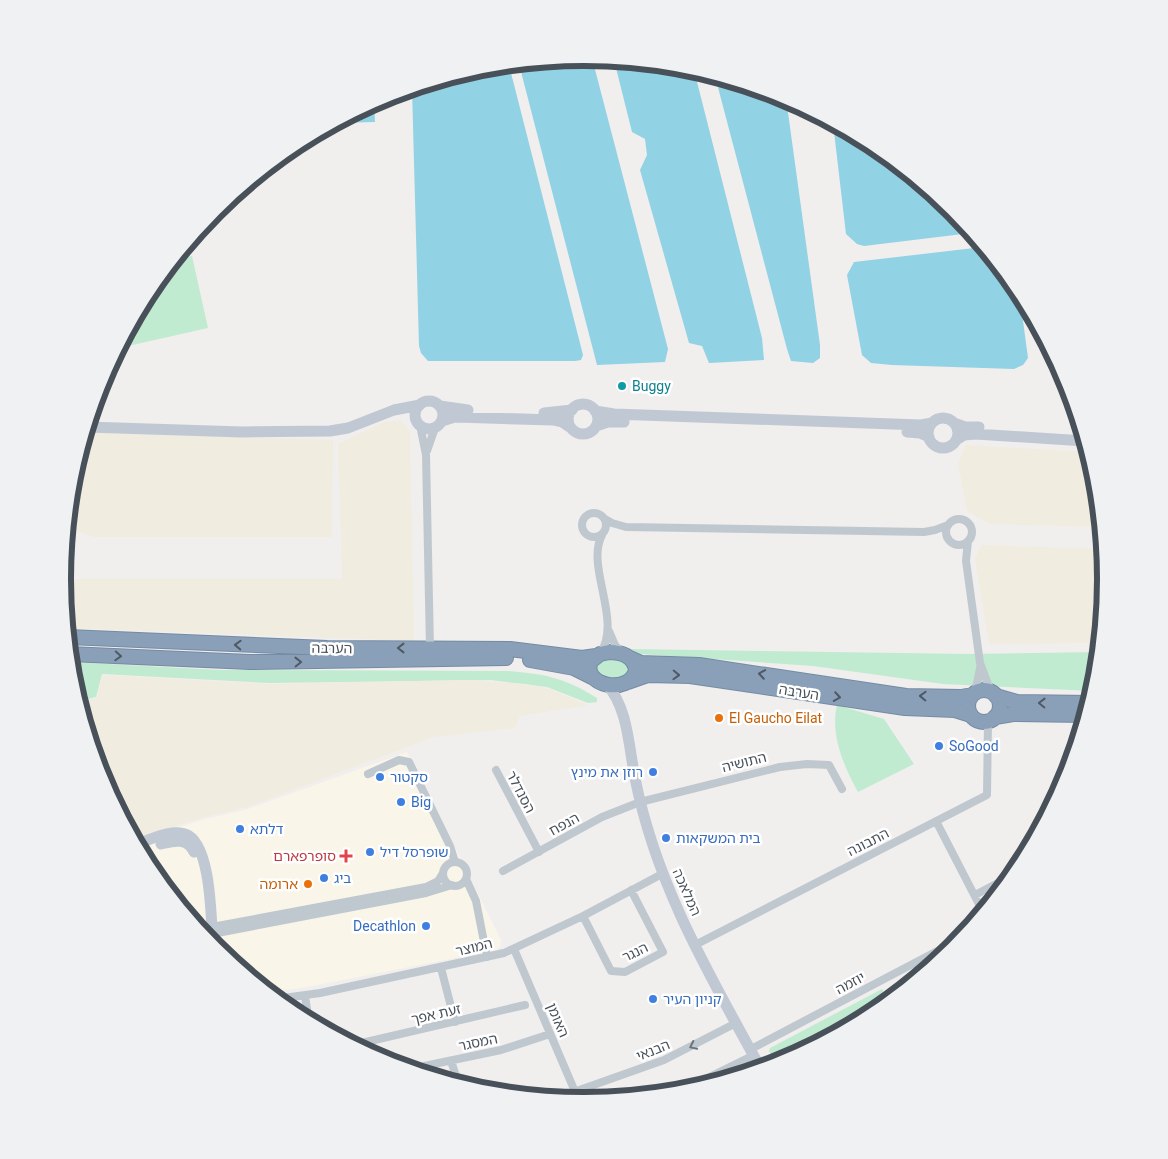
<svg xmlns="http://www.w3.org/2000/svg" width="1168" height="1159" font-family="Roboto,'Noto Sans Hebrew',sans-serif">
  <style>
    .commercial { fill: #faf5e9 }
    .green { fill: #c0ebd1 }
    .sand { fill: #f1ece0 }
    .water { fill: #91d2e4 }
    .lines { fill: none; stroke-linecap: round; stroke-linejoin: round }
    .highway-casing { stroke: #758ba4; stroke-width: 16 }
    .street { stroke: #c0c8cf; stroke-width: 8 }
    .secondary { stroke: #c0c9d3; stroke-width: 11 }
    .highway { stroke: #8aa0b9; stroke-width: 14 }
    .oneway { stroke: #4f5964 }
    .oneway2 { stroke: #6c757d }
    .culture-dot { fill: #0f9aa8; stroke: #fff; stroke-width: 2 }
    .food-dot { fill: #e8710a; stroke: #fff; stroke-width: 2 }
    .shop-dot { fill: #3f7fe0; stroke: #fff; stroke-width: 2 }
    .health-dot { fill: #e0444e; stroke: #fff; stroke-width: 2 }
    .labels { text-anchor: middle; stroke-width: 5; stroke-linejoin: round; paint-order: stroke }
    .culture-label { font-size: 14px; fill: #0d838f; stroke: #fff; text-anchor: start }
    .street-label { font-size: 14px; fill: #48515a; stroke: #fff }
    .food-label { font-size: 14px; fill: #c56008; stroke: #fff; text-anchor: start }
    .shop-label { font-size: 14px; fill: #366cbe; stroke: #fff; text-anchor: start }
    .health-label { font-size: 14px; fill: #be3a42; stroke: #fff; text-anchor: end }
    .rim { fill: none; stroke: #48515a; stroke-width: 6 }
  </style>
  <rect width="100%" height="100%" fill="#f1eeee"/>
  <path class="commercial" d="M407 752 501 940 500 947 496 950 302 988 268 992 215 948 150 869 135 841 205 819 245 810Z"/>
  <path class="green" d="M192 256 208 328 119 348 150 289 174 260Z
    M627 649 969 654 1099 652 1093 691 943 684 813 666 640 654Z
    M609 655 632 665 627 679 603 680 593 665Z
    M70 662 221 670 508 671C546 674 565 678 597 698V702L588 703 547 687 491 680 269 683 102 674 96 697 80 701 78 700 72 681Z
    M837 705 884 719 914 764 858 792C844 767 830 735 837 705Z
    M882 989 889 1001 874 1014 776 1064 769 1051 770 1048Z"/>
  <path class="sand" d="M400 420 410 431 414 641 67 628 62 579H342L338 444 384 422Z
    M86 432 333 440 332 537H93L67 527 72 477Z
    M966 445 1088 452 1096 478 1101 527 989 524 967 511 958 464Z
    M981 545 1103 549 1106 580 1100 643 989 644 975 559Z
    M102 675 269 684 463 680 526 684 547 688 588 705 520 716 515 728 434 737 247 807 205 817 134 839 102 779 78 702 97 698Z"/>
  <path class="water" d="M584 58H592L668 349 665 362 597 365 519 64Z
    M614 60 694 70 762 338 764 360 709 363 702 346 689 343 640 170 647 155 645 139 632 132Z
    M509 65 583 355 581 360 575 361H428L421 353 419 346 412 89 482 67Z
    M715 76 786 98 820 345V358L813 363 791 361 787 349Z
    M374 103 375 122 337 123Z
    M833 123 874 146 953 211 971 233 864 246 857 244 846 234Z
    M983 247 1019 291 1028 358 1023 365 1014 369 892 365 871 363 862 355 847 275 854 262Z"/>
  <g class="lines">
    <defs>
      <path id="highway" d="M68 637 327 648 510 649 582 658 596 656
        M609 652C621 652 634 656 636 670 630 696 580 686 591 661L600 654Z
        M69 654 250 662 506 658
        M630 658 641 663 699 665 906 696 961 697 972 695
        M530 660 574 668 592 677
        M628 682 648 675 690 676 905 708 955 710 971 715
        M968 706a16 16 0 1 1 32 0a16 16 0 1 1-32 0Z
        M996 696 1017 702 1089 703
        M995 717 1013 714 1086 715"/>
    </defs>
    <use href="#highway" class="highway-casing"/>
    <path class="street" d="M420 425 426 455 430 648
      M427 451 435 428
      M582 525a12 12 0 1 1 24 0a12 12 0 1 1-24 0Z
      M946 532a13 13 0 1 1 26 0a13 13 0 1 1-26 0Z
      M605 519 612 523 626 527 924 532 935 530 948 525
      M968 541 966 561 980 663 991 692
      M609 631 615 645 622 653
      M600 654C623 620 585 567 602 535
      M975 693 980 668
      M496 770 539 852
      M368 774 399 760 409 762 450 846 455 862
      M936 821 983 912
      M443 874a12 12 0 1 1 24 0a12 12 0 1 1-24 0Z
      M503 871 602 817 640 802 780 767 807 764 829 765 842 789
      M466 879 476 901 487 957
      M975 895 1015 874
      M583 916 611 971 625 972 663 952 631 890
      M212 927 426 887 438 881 443 873
      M212 934 426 893 452 885
      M695 945 987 795 988 721
      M514 949 579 1101
      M441 968 455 1022
      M305 996 309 1022
      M276 999 320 993 504 953 583 916 662 874
      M353 1045 525 1005
      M751 1049 962 938
      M451 1061 459 1085
      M410 1069 501 1050 550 1034
      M679 1092 754 1055
      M554 1099 664 1060 736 1023"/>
    <path class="secondary" d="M415 415a14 14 0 1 1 28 0a14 14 0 1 1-28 0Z
      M568 419a15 15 0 1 1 30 0a15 15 0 1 1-30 0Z
      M440 406 468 410
      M595 411 614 414 921 425 932 423
      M544 413 572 410
      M928 433a15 15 0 1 1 30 0a15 15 0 1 1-30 0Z
      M442 421 455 417 553 420 562 422 571 428
      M954 423 965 427H979
      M596 426 608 422H624
      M87 427 242 432 330 431 348 428 394 410 420 405
      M907 432 920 433 929 437
      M956 440 964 435 976 434 1085 441
      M607 685C628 707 629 749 635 778 656 885 709 974 761 1069
      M136 844C150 840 171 829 185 834 212 842 211 923 213 947
      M161 844C174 841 187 837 194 852"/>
    <use href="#highway" class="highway"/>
  </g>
  <defs><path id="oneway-chevron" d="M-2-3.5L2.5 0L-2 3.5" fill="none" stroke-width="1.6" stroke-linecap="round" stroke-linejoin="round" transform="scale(1.25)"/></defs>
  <g class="oneway">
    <use href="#oneway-chevron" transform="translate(238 645) rotate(-178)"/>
    <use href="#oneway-chevron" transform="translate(401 648) rotate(-180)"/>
    <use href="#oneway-chevron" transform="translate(118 656) rotate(3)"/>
    <use href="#oneway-chevron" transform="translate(298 662) rotate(-1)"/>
    <use href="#oneway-chevron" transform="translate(762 674) rotate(-171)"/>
    <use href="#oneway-chevron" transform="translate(676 675) rotate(2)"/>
    <use href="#oneway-chevron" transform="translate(923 696) rotate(-178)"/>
    <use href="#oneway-chevron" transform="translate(837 697) rotate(9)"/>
    <use href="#oneway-chevron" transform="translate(1042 703) rotate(-179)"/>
  </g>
  <use class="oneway2" href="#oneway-chevron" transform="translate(693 1046) rotate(154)"/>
  <circle class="culture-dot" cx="622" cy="386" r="5"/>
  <g class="food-dot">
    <circle cx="719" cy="718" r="5"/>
    <circle cx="308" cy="884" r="5"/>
  </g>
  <g class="shop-dot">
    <circle cx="939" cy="746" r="5"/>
    <circle cx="653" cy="772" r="5"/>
    <circle cx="380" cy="777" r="5"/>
    <circle cx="401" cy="802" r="5"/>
    <circle cx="240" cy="829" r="5"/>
    <circle cx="666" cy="838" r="5"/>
    <circle cx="370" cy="852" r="5"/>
    <circle cx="324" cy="878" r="5"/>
    <circle cx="426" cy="926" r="5"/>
    <circle cx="653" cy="999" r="5"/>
  </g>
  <path class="health-dot" d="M343.5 848.5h5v5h5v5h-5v5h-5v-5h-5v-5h5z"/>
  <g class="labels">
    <g class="culture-label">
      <text x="632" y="391">Buggy</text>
    </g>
    <g class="street-label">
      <text transform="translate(332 648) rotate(1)" y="5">הערבה</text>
      <text transform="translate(799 692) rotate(9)" y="5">הערבה</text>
      <text transform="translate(744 762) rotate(-14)" y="5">התושיה</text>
      <text transform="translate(521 792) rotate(62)" y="5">הסנדלר</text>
      <text transform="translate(564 824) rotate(-29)" y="5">הנפח</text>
      <text transform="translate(868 842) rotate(-27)" y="5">התבונה</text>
      <text transform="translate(687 892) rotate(66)" y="5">המלאכה</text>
      <text transform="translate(474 947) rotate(-14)" y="5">המוצר</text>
      <text transform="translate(635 952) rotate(-26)" y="5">הנגר</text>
      <text transform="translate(850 983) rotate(-28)" y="5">יוזמה</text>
      <text transform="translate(436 1014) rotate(-13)" y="5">זעת אפך</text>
      <text transform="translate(558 1020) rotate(67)" y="5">האומן</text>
      <text transform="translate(478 1042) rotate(-12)" y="5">המסגר</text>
      <text transform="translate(653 1050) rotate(-22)" y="5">הבנאי</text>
    </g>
    <g class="food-label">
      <text x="729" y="723">El Gaucho Eilat</text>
      <text x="298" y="889" text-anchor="end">ארומה</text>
    </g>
    <g class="shop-label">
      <text x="949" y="751">SoGood</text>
      <text x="643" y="777" text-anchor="end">רוזן את מינץ</text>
      <text x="390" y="782">סקטור</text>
      <text x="411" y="807">Big</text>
      <text x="250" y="834">דלתא</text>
      <text x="676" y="843">בית המשקאות</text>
      <text x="380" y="857">שופרסל דיל</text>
      <text x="334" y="883">ביג</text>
      <text x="416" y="931" text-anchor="end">Decathlon</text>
      <text x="663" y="1004">קניון העיר</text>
    </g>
    <g class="health-label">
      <text x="336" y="861">סופרפארם</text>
    </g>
  </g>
  <path d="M0 0H1168V1159H0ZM71 579a513 513 0 1 1 1026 0a513 513 0 1 1-1026 0Z" fill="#f0f1f2" fill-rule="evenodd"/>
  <path class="rim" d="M71 579a513 513 0 1 1 1026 0a513 513 0 1 1-1026 0Z"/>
</svg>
